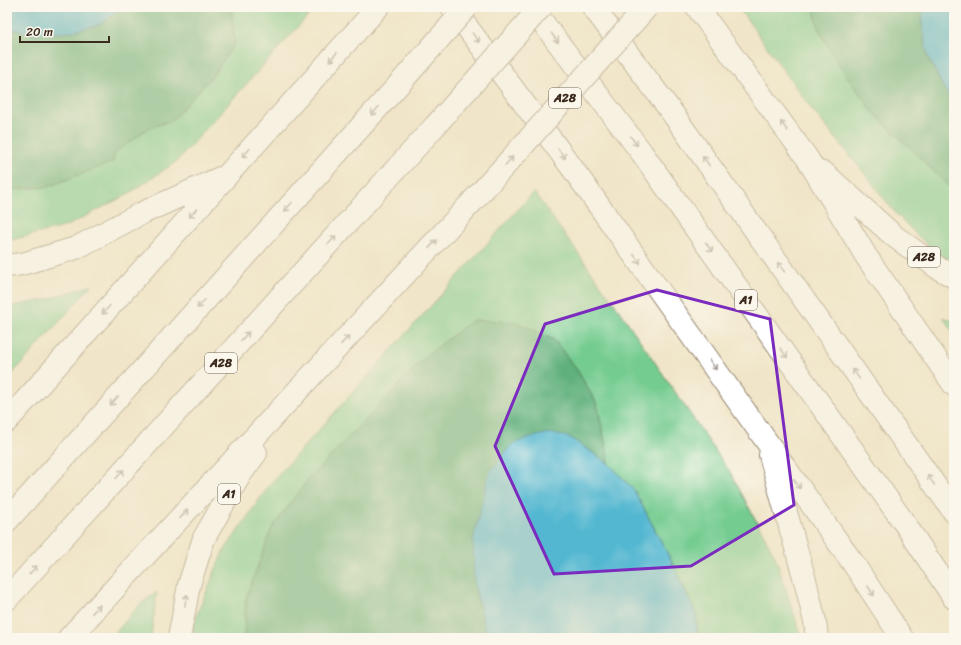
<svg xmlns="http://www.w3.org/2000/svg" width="961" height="645" font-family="Sriracha,sans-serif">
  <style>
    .green { fill: #74cc91; stroke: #587b58 }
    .forest { fill: #5fb07b; stroke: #4d6d4c }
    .water { fill: #52b7d1; stroke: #467078 }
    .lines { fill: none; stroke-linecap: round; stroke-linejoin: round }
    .highway-casing { stroke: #968873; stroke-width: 24 }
    .highway { stroke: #fff; stroke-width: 22 }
    .highway-bridge-casing { stroke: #968873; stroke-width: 24; stroke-linecap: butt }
    .highway-bridge { stroke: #fff; stroke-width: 22 }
    .oneway { stroke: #a79f9a }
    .marked { fill: none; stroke: #7b2cbf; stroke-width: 3; stroke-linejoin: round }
    .labels { text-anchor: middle; stroke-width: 3; stroke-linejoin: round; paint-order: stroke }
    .shield { fill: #fbf7ec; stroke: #75685c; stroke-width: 1 }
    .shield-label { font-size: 12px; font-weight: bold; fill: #3b2a1e }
  </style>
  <rect width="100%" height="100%" fill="#fbf7ec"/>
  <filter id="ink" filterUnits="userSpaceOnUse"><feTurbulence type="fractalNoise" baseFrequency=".025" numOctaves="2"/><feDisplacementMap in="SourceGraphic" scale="8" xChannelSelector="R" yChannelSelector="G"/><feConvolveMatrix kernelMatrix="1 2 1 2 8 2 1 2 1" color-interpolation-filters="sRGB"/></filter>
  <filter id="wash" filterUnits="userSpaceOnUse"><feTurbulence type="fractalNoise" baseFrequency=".012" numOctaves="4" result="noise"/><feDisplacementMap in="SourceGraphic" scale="16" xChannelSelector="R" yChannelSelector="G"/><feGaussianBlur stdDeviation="0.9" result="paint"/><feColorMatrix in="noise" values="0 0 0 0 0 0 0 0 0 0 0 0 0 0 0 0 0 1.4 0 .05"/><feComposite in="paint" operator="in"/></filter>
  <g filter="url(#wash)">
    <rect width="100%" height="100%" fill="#f0e5c8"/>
    <path class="green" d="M231 7H316L176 162 128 194 67 226 7 241V190L47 187 113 162 114 153 147 129 172 120 213 75 235 43Z
      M738 7H813L819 29 836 61 872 111 954 191V262L935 253 897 215 853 159 813 111Z
      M534 192 624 317 731 474 775 556 799 629 800 638H699L696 614 672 562 634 490 608 463 607 451 597 404 577 370 554 340 515 322 473 320 427 355 306 482 272 528 246 598 244 638H193V624L222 554 270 484Z
      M92 285 7 380V307L45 300Z
      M943 317 954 321V334Z
      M157 592 151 638H111L140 604Z"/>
    <path class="forest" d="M121 7H231L235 43 213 75 172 120 147 129 115 153 113 162 47 187 7 190V28L34 34 111 17Z
      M813 7H923L922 25 928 58 943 87 954 104V191L872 111 836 61 819 29Z
      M473 320 515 322 532 329 554 340 577 370 597 404 607 451 608 463 569 437 474 583 487 638H244L246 598 272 528 306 482 427 355Z"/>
    <path class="water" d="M7 7H121L111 17 99 25 69 32 34 34 7 28Z
      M923 7H954V104L943 87 928 57 922 25Z
      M549 433 569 437 608 463 634 490 672 562 696 614 698 638H487L474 583 473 540 489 473 511 445 528 438Z"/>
  </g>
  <g filter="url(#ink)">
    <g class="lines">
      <defs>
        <path id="highway" d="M452 7 570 165 853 563 902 638
          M531 7 642 153 905 524 954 598
          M593 7 673 114 954 512
          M697 7 807 158 866 256 954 385
          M824 173 894 236 938 268 954 277
          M7 266 22 264 76 248 140 214 220 178
          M7 421 378 7
          M770 455 806 584 815 622 817 638
          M7 521 401 82
          M7 599 435 126
          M69 638 483 190
          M179 638 189 585 204 538 240 475 256 453"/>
      </defs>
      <use href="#highway" class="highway-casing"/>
      <use href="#highway" class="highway"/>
      <defs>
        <path id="highway-bridge" d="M401 82 467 7
          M435 126 541 7
          M483 190 647 7"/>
      </defs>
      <use href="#highway-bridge" class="highway-bridge-casing"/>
      <use href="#highway-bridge" class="highway-bridge"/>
    </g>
    <defs><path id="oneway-shaft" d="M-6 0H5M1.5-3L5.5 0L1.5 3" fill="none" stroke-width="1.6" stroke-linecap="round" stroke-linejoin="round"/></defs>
    <g class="oneway">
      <use href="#oneway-shaft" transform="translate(476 38) rotate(53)"/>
      <use href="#oneway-shaft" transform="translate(555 38) rotate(53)"/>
      <use href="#oneway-shaft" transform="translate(333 57) rotate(132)"/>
      <use href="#oneway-shaft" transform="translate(375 111) rotate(132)"/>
      <use href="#oneway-shaft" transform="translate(784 126) rotate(-126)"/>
      <use href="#oneway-shaft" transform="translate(634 141) rotate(53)"/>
      <use href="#oneway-shaft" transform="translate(246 153) rotate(132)"/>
      <use href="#oneway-shaft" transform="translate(562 154) rotate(53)"/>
      <use href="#oneway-shaft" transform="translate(509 161) rotate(-48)"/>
      <use href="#oneway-shaft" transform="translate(706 161) rotate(-125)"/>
      <use href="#oneway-shaft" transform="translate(288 207) rotate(132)"/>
      <use href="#oneway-shaft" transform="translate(193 213) rotate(132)"/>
      <use href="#oneway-shaft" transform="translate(332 240) rotate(-48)"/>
      <use href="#oneway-shaft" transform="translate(433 244) rotate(-47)"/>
      <use href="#oneway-shaft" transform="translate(709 247) rotate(55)"/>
      <use href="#oneway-shaft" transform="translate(637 259) rotate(55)"/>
      <use href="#oneway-shaft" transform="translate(781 267) rotate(-125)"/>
      <use href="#oneway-shaft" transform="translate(201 304) rotate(132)"/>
      <use href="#oneway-shaft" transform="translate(106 310) rotate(132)"/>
      <use href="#oneway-shaft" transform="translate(245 336) rotate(-48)"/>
      <use href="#oneway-shaft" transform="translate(345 340) rotate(-47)"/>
      <use href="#oneway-shaft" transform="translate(784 353) rotate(55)"/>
      <use href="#oneway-shaft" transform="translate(713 365) rotate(55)"/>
      <use href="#oneway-shaft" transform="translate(856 374) rotate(-125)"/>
      <use href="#oneway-shaft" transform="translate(114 401) rotate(132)"/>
      <use href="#oneway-shaft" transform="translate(120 474) rotate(-48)"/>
      <use href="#oneway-shaft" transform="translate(931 480) rotate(-125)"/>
      <use href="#oneway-shaft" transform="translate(797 484) rotate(55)"/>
      <use href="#oneway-shaft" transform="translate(184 514) rotate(-47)"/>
      <use href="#oneway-shaft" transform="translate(33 570) rotate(-48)"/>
      <use href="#oneway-shaft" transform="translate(871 591) rotate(57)"/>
      <use href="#oneway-shaft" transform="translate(186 600) rotate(-79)"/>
      <use href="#oneway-shaft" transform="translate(96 609) rotate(-47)"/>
    </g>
  </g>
  <path d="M0 0H961V645H0ZM657 290 770 319 794 505 691 566 554 574 495 446 545 324Z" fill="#f0e5c8" fill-opacity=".55" fill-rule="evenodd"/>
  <path class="marked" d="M657 290 770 319 794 505 691 566 554 574 495 446 545 324Z"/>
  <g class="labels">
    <g class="shield">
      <rect x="549" y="88" width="32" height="20" rx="3"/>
      <rect x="908" y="247" width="32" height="20" rx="3"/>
      <rect x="735" y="290" width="22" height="20" rx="3"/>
      <rect x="205" y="353" width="32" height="20" rx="3"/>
      <rect x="218" y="484" width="22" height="20" rx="3"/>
    </g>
    <g class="shield-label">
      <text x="565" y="102">A28</text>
      <text x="924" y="261">A28</text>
      <text x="746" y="304">A1</text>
      <text x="221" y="367">A28</text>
      <text x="229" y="498">A1</text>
    </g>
  </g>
  <rect width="961" height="645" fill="none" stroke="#fbf7ec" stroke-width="24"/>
  <path d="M20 36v6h89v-6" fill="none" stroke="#3b2a1e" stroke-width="2"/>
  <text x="26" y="36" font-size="12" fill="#3b2a1e" stroke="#fbf7ec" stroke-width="3" paint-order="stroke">20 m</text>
</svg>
